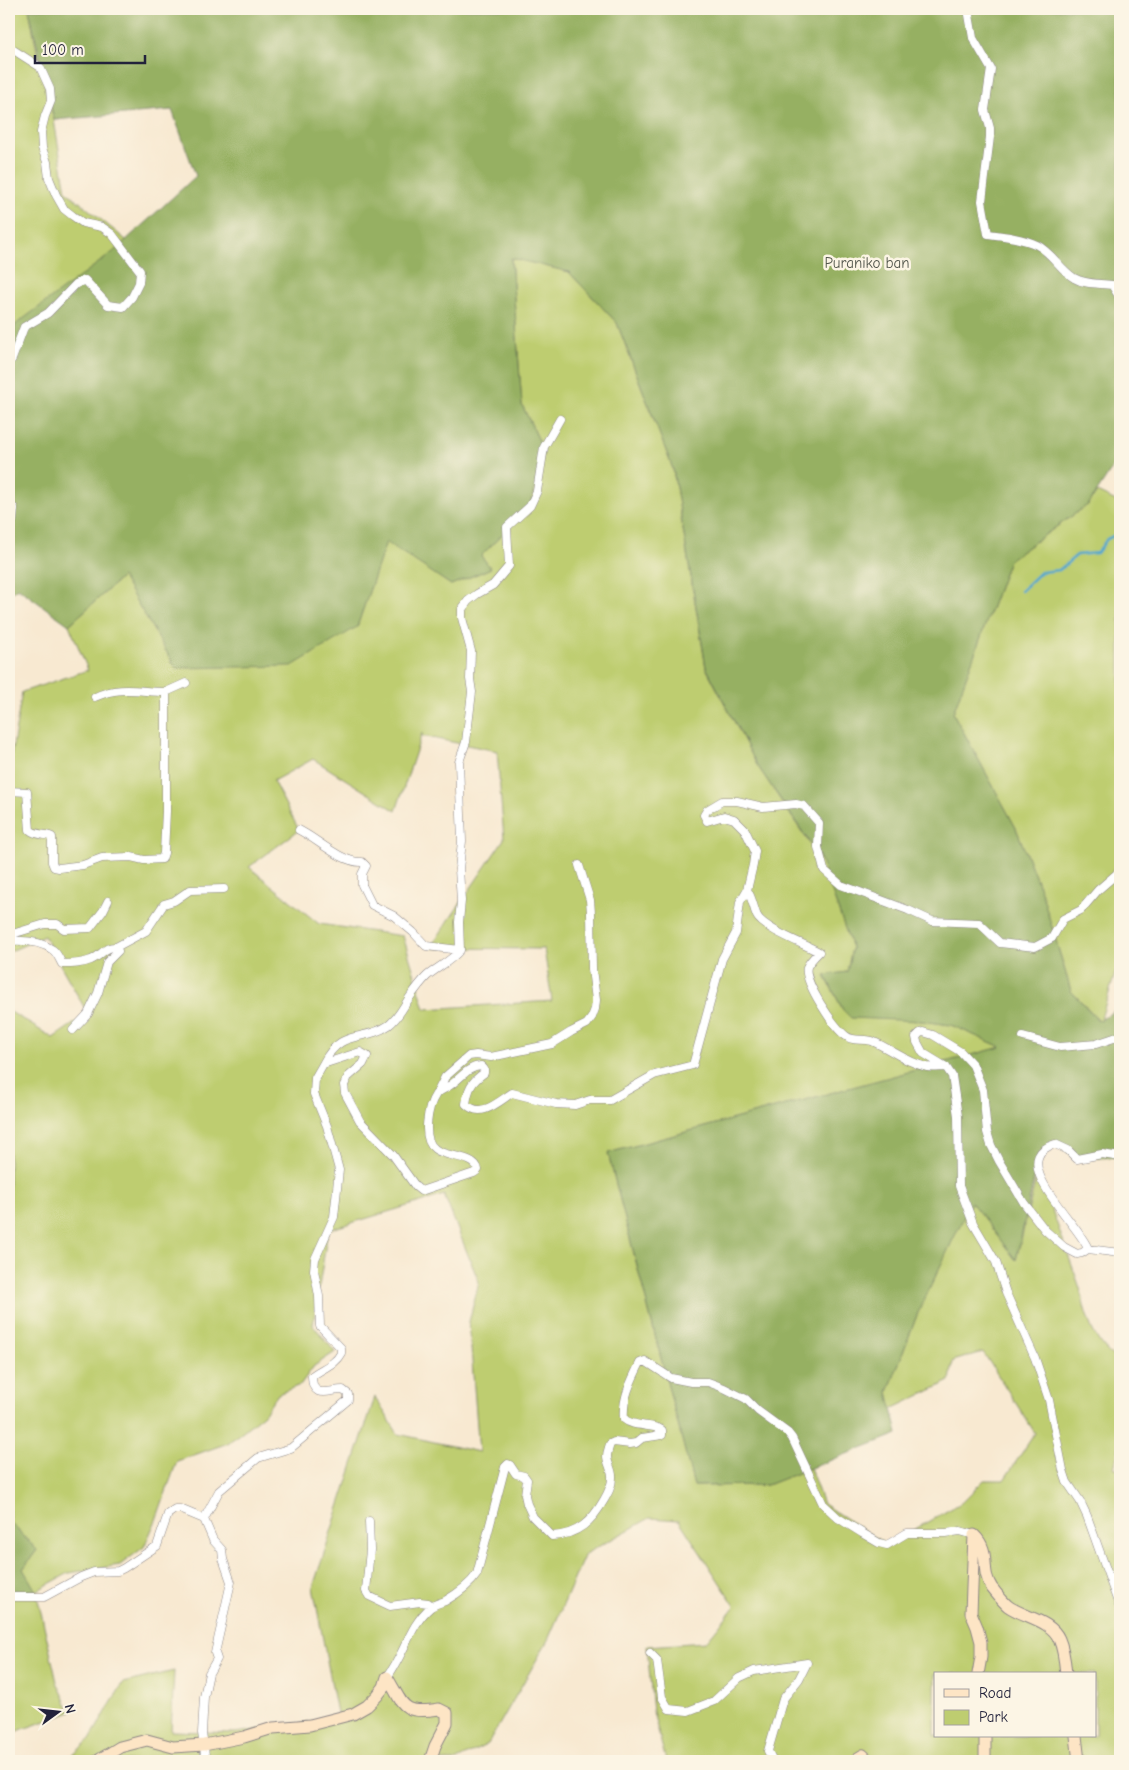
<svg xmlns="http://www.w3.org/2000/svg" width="1129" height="1770" font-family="'Comic Neue',sans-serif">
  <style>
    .green { fill: #becd70; stroke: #707856; fill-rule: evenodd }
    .forest { fill: #96b062; stroke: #5c694e }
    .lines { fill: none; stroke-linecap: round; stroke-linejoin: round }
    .stream { stroke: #53a7cf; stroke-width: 2.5 }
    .street-casing { stroke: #8d8686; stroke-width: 9 }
    .secondary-casing { stroke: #8d8686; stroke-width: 13 }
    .street { stroke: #fff; stroke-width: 8 }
    .secondary { stroke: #fde5c5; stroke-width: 11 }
    .labels { text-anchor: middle; stroke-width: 5; stroke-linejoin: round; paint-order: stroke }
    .park-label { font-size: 15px; fill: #51554b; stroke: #fcf5e5 }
  </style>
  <rect width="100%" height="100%" fill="#fcf5e5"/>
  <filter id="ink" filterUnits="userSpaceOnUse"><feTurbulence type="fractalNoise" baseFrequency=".02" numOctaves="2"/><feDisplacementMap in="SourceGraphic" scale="10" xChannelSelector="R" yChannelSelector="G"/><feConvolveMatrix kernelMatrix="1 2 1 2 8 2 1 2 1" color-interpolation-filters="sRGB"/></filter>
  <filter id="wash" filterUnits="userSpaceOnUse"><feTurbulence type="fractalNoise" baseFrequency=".0096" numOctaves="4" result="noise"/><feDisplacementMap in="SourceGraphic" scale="20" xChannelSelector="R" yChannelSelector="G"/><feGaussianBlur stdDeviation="1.12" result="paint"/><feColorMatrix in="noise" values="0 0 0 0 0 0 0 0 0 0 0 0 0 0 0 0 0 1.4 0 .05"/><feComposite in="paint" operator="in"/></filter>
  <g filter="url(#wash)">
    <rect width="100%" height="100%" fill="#f8e9d1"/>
    <path class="green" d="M9 9H29L40 67 54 120 66 191 126 240 9 363Z
      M511 257 569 272 617 323 673 469 706 668 757 765 822 862 852 948 847 972 825 976 843 1010 951 1025 1002 1047 608 1153 694 1486 767 1485 810 1468 823 1504 887 1545 961 1503 984 1480H1004L1035 1433 983 1352 953 1361 950 1381 892 1409 888 1392 917 1315 971 1201 1016 1260 1038 1171 1080 1288C1084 1308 1091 1336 1107 1351 1110 1355 1116 1357 1120 1360V1443L1114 1468H1120V1761H666L653 1712 647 1646 706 1642 735 1606 679 1520 650 1518 585 1554 548 1640 488 1744 455 1761H67L90 1739 123 1683 174 1671 171 1731 235 1733 338 1718 313 1587 375 1397 398 1434 479 1452 469 1322 479 1282 444 1195 328 1230 313 1325 335 1352 314 1366 300 1385 278 1394 264 1414 228 1443 177 1461 156 1520 144 1547 120 1565 69 1573 36 1591 57 1682 71 1712 9 1734V1592L35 1591 23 1569 37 1550 9 1521V1148L14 1123 9 1095V1011L53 1038 88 1014 44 936 9 952V769L22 692 88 670 69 625 122 577 176 668 357 627 386 541 451 585 491 568 481 556 530 506 544 451 522 405ZM422 733V736L497 751 504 839 430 948 544 949 552 1001 425 1009 403 936 319 924 249 867 299 830 273 781 313 759 396 811ZM935 1674H1095V1736H935Z
      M1097 492 1120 503V964L1117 968 1100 1021 1071 991 1042 894 1016 828 953 713 1009 560 1089 504Z"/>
    <path class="forest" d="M29 9H1120V446L1115 464 1089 504 1009 560 953 713 1016 828 1042 894 1071 991 1099 1021 1120 1007V1157L1077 1159 1055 1144 1040 1152 1016 1260 971 1202 917 1315 888 1392 898 1434 767 1485 694 1486 608 1153 1001 1047 951 1025 921 1021 851 1018 843 1010 825 975 847 972 852 948 819 856 757 765 706 667 673 469 617 323 569 272 511 258 522 405 544 451 530 506 481 556 491 568 451 585 386 542 357 627 292 666 176 668 122 577 69 625 18 588 9 594V363L15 325 113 252 196 176 172 110 54 120Z
      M9 1521 37 1550 23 1569 36 1591 9 1592Z"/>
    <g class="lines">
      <path class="stream" d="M1021 591 1041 572 1059 570 1077 555 1097 553 1107 539 1120 533"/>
    </g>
  </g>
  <g filter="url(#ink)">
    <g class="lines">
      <defs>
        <path id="street" d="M968 9 973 38 991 69 985 110 990 128V137L982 201 988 234C1004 236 1022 238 1037 245 1052 253 1060 269 1074 278 1086 285 1099 283 1112 285L1120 298
          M9 358 12 359 24 327 48 313 76 284 85 280 108 305 123 307 132 297 139 283 140 271 112 234 102 227 83 223 73 216 64 209 56 195 49 178 47 162 42 148 41 132 45 116 51 101 50 89 40 67 12 49
          M9 504 14 508 13 520 9 529
          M95 697C120 685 140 692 166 692
          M9 791 27 792 30 830C37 836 45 833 52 837V862L54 867 59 868 83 865 102 858 131 857 144 860 162 859 164 853 166 811V692L186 683
          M299 830C317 839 342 863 362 862L366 866 362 874V885L372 905 394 916 413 932 426 946 460 950
          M747 890C753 899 753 907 757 916 764 929 804 944 819 952 815 956 809 962 807 967 803 981 834 1028 846 1036 853 1042 864 1038 872 1041 891 1049 907 1063 927 1067 933 1068 940 1067 946 1067
          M9 935 45 924H57L64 929 90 928 103 911 108 901
          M9 941C23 940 41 941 53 950 57 953 60 960 62 964 72 964 82 964 91 960 101 956 105 946 116 947L118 951 107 962 98 993 88 1014 73 1030
          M116 947 146 931 164 904 174 901 190 890 224 889
          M1023 1037 1060 1047 1096 1044 1120 1036
          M323 1064C341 1027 363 1043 389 1025 399 1017 403 1007 410 997 415 990 421 982 427 976 438 967 451 961 460 950L459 922 461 901 459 869 462 841 459 762 466 742 472 692 470 679 471 651 462 618V609L468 601 477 594 493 585 509 566 507 527 530 506 537 491 544 447 560 419
          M438 1091 445 1077 469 1056 476 1055 491 1057 552 1044 571 1032 587 1024 592 1017 595 1009 596 1000 592 969 591 913 590 900 579 865
          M1088 1249C1081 1226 1003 1159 1055 1144L1068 1150 1077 1159 1102 1154 1120 1157
          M1120 1253 1088 1249 1082 1253 1077 1254 1064 1247 1045 1230 1024 1203 999 1161 991 1145 987 1132 983 1090 973 1065 961 1052 933 1035 923 1032 920 1033 916 1037 917 1042 923 1053 946 1067 952 1076 958 1116 959 1186 973 1223 996 1262 1006 1293 1035 1358 1049 1400 1063 1470 1067 1482 1080 1501 1087 1516 1120 1608
          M204 1519 213 1540 222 1550 223 1559 231 1582 215 1653 217 1659 209 1673 204 1697 202 1733 205 1755 204 1761
          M369 1521 370 1550 366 1591 369 1596 390 1606 420 1602 428 1603 432 1606
          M9 1597H44L81 1577 94 1572 118 1571 124 1568 157 1546 168 1514 175 1509H180L204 1519 219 1491 258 1458 291 1448 348 1400V1394L343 1390C328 1390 312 1400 312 1376 322 1368 335 1365 341 1353V1348L320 1326 319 1296 314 1270 315 1259 334 1217 339 1170 327 1126 314 1094 315 1078 323 1064 360 1052 367 1056 363 1064 348 1077 344 1085 345 1093 360 1121 393 1155 416 1187 421 1191 474 1173 478 1170C476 1155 446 1158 435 1149 421 1139 428 1106 436 1094 439 1091 445 1089 449 1086 461 1079 466 1067 481 1066L484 1069V1073C471 1082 468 1089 466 1104 481 1119 498 1102 512 1093L556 1104 575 1105 590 1100H610L654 1075 693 1065 722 959 736 933 740 902 747 890 753 865 755 851 745 830 734 819 724 816 707 821 704 815 707 810 722 801H737L763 807 796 804 804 806 819 823 818 847 824 870 841 885 908 910 932 921 979 923 1000 943 1035 947 1052 938 1063 919 1081 910 1098 890 1120 871
          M650 1653 657 1660 662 1697 669 1709 688 1711 714 1701 739 1678 754 1671 807 1663 799 1679 783 1699 768 1751 773 1761
          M387 1677C404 1656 409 1625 431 1607 435 1604 440 1603 445 1601 457 1594 470 1585 477 1574L505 1467 508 1464 510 1465 516 1474 524 1476 527 1480 525 1495 527 1504 533 1517 552 1536C578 1535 592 1521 604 1500 608 1493 612 1486 612 1478 613 1470 607 1464 607 1456 607 1452 609 1448 610 1444L614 1442 630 1444 636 1443 642 1438 662 1435V1430C651 1423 634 1428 624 1419 622 1399 631 1381 640 1363L645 1361 671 1378 691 1382H708L724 1388 746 1399 758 1411 788 1433 792 1438 823 1504 838 1518 862 1533 879 1543 887 1545 907 1533H946L960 1531 974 1535"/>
        <path id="secondary" d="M978 1674 981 1657V1642L977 1627 971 1613 974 1535C992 1552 979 1569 992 1588 997 1594 1002 1601 1008 1606 1023 1617 1051 1620 1059 1639 1064 1650 1065 1663 1066 1674
          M1076 1736 1079 1761
          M97 1761 120 1747 147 1740 173 1747 204 1745 244 1737 273 1728 310 1725 353 1714 367 1706 377 1696 384 1687 387 1677C404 1705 401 1715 439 1709L447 1713V1723L435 1746 430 1761
          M858 1761V1758L863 1755 869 1761
          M985 1761V1736"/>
      </defs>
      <use href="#street" class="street-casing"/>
      <use href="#secondary" class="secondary-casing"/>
      <use href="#street" class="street"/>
      <use href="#secondary" class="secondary"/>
    </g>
  </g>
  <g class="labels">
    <g class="park-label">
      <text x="867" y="268">Puraniko ban</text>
    </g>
  </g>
  <rect width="1129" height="1770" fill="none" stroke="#fcf5e5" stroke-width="30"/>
  <rect x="934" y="1672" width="162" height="65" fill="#fcf5e5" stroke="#a5a1a1"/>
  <rect x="944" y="1689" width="25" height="8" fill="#fde5c5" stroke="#a5a1a1"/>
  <text x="979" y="1698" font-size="15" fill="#22223b">Road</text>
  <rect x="944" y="1710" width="25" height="15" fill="#becd70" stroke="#a5a1a1"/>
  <text x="979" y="1722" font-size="15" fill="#22223b">Park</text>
  <g transform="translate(58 1712) rotate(75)" stroke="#fcf5e5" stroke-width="4" paint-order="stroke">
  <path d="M0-4L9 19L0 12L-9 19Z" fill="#22223b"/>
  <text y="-8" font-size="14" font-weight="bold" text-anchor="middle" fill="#22223b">N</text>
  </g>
  <path d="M35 55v8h110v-8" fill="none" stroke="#22223b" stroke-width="2.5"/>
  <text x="42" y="55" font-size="15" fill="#22223b" stroke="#fcf5e5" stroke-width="4" paint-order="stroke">100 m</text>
</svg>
